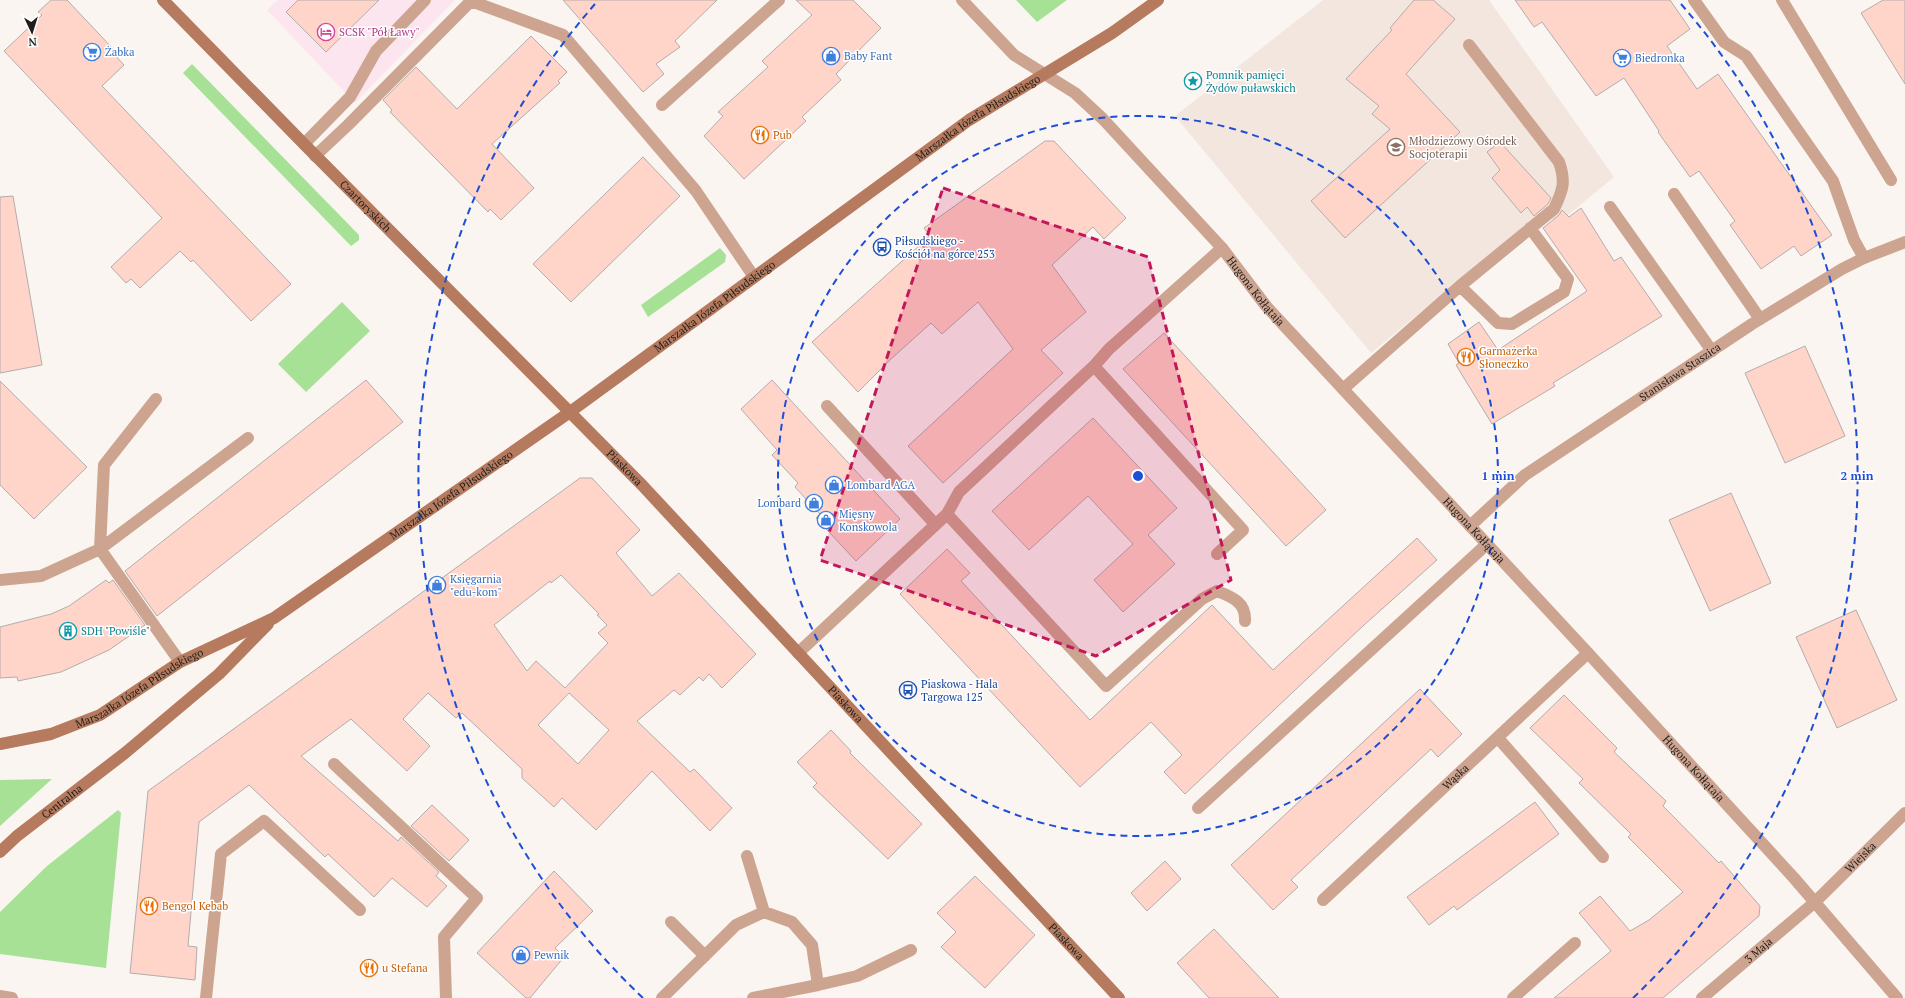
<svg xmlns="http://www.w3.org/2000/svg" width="1905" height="998" font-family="'PT Serif',serif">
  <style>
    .commercial { fill: #fde5f0 }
    .built { fill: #f2e6de }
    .green { fill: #a6e196 }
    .building { fill: #ffd4c9; stroke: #b3adac; fill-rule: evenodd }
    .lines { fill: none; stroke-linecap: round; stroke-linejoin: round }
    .service { stroke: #cda490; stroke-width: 12 }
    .minor { stroke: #cda490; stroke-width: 12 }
    .secondary { stroke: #b67b5e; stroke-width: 12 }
    .marked { fill: #c2185b; fill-opacity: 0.2; stroke: #c2185b; stroke-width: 3; stroke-dasharray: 8 5; stroke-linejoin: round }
    .ring { fill: none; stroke: #1d4ed8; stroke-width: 2; stroke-dasharray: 7 5 }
    .labels { text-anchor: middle; stroke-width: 3; stroke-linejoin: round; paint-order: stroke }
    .hotel-label { font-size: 11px; fill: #b23c85; stroke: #fff; text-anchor: start }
    .shop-label { font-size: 11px; fill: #366cbe; stroke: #fff; text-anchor: start }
    .culture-label { font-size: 11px; fill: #0d838f; stroke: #fff; text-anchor: start }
    .street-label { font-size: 11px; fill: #1f1d1c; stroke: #fff }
    .food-label { font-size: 11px; fill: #c56008; stroke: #fff; text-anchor: start }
    .education-label { font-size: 11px; fill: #785e54; stroke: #fff; text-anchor: start }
    .transit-label { font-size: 11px; fill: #164399; stroke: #fff; text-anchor: start }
    .centre { fill: #1d4ed8; stroke: #fff; stroke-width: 2 }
    .ring-label { font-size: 12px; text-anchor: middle; font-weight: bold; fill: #1d4ed8; stroke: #fff; stroke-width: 3; stroke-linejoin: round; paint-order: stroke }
  </style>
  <rect width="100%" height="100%" fill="#fbf5f2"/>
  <path class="commercial" d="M278 0H455L355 103 267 10Z"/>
  <path class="built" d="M1323 0H1489L1614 177 1557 224 1545 210 1371 353 1175 116Z"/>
  <path class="green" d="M1016 0H1067L1037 22Z
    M192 64 359 235V240L351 246 183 73Z
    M720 248 726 255 725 262 648 317 641 305Z
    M342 302 370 331 306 392 278 364Z
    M52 779 0 826V780Z
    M118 810 121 813 106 968 0 954V912L47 866Z"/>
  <path class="building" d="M51 0H67L116 52 114 54 124 65 102 86 291 284 251 321 193 260 191 262 180 251 140 288 131 279 126 283 111 267 162 218 4 51 42 15 38 12Z
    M298 0H379L326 52 286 12Z
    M563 0H717L675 41 680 47 656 64 664 74 643 92Z
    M796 0H853L881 28 836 74 841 80 802 117 806 121 744 179 704 136 723 116 718 112 768 67 762 61 812 15Z
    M1414 0H1433L1455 19 1406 74 1460 132 1345 238 1311 201 1390 129 1372 114 1379 106 1346 79 1392 30 1390 28Z
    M1515 0H1670L1690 29 1667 46 1697 89 1718 74 1832 235 1801 256 1794 246 1761 269 1730 225 1735 221 1699 171 1690 177 1658 132 1659 131 1624 78 1596 96 1542 22 1534 27Z
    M1883 0H1905V84L1861 13Z
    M531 36 567 72 558 81 560 83 492 144 534 188 501 220 490 209 488 212 390 112 392 110 383 100 416 67 457 109Z
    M1045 141H1054L1126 218 1104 239 1093 227 1052 265 1086 312 1041 350 1063 373 943 483 908 446 1013 349 978 302 942 334 931 323 891 359 858 392 812 342 930 236 924 228Z
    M1500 142 1551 198 1548 204 1534 216 1527 207 1521 213 1492 178 1500 170 1487 152Z
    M643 157 680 196 571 302 533 264Z
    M13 196 42 365 0 373V197Z
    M1581 208 1614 261 1621 257 1662 316 1553 383 1555 386 1492 424 1456 365 1459 363 1448 344 1479 322 1498 350 1587 291 1543 228 1559 215 1562 210 1569 217Z
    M1164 333 1326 510 1286 546 1123 369Z
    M1805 346 1845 436 1785 463 1745 373Z
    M366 380 403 422 157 616 125 571Z
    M772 380 900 519 856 561 816 518 820 514 795 487 798 483 772 455 777 450 741 409Z
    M0 381 87 467 34 519 0 485Z
    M1093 418 1177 508 1148 535 1175 564 1123 612 1094 580 1133 544 1088 496 1029 550 992 511Z
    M580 478H592L640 530 616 553 652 596 679 573 756 654 722 688 709 674 703 681 699 677 680 695 674 690 637 721 690 772 694 769 732 808 710 831 652 771 596 830 562 798 554 807 522 778V769L462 713 456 718 428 693 403 719 430 746 407 771 351 719 301 756 398 841 401 837 439 872 436 876 447 886 427 907 392 878 374 897 328 854 325 857 249 785 199 822 188 946 197 947 195 980 130 973 148 791ZM561 575 599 614 597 615 607 625 598 633 608 643 565 688 536 661 527 671 494 625 550 581 551 583ZM569 693 609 730 578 764 538 725Z
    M1731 493 1771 583 1710 611 1669 520Z
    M1417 538 1437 560 1364 625 1185 794 1164 772 1182 755 1151 722 1080 787 900 594 947 549 970 573 961 581 1090 720 1212 605 1273 670Z
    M106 580 109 583 113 580 145 625 109 650 61 672 18 681 17 677 0 678V627L51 614 69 606Z
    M1856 610 1897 700 1837 728 1796 637Z
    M1420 689 1462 734 1438 757 1431 749 1291 880 1298 887 1273 910 1231 865Z
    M1564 695 1617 748 1614 752 1666 801 1663 806 1719 863 1721 861 1760 906 1759 916 1663 998H1554L1611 951 1579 913 1600 896 1630 931 1649 920 1683 892 1628 837 1631 834 1579 783 1583 779 1530 728Z
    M831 730 851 751 850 753 922 824 888 859 813 787 817 783 797 762Z
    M1535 802 1559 834 1457 910 1454 906 1429 925 1407 897Z
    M432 805 469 840 449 861 411 826Z
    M1165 861 1181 879 1147 911 1131 893Z
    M554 871 593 911 555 948 564 957 530 998H526L477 953Z
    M975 876 1035 935 985 988 941 947 956 932 937 913Z
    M1214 929 1279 998H1209L1177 963Z"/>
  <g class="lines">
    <path class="service" d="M1694 0 1724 42 1746 56 1833 181 1854 240 1864 258
      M1782 0 1891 180
      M662 105 779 0
      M304 144 350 97 376 51 425 0
      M315 156 348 125 471 1 563 35 696 191 754 277
      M1674 194 1760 319
      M1610 207 1712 351
      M1460 286 1498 323 1512 324 1564 292 1568 279 1530 228
      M1094 366 1243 530 1217 554
      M1343 389 1460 286 1554 209C1563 190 1566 182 1559 162L1469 45
      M156 399 104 465 100 549 180 662
      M827 406 935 524
      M947 514 1106 686 1202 599 1217 591C1232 597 1246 602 1245 621
      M0 580 41 576 100 549 248 438
      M798 653 947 514 959 492 1094 366 1109 349 1222 248
      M1498 738 1603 857
      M334 764 477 898 444 937 446 998
      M1198 808 1487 544
      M747 856 764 912
      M671 922 705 956
      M818 985 857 976 911 950
      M206 998 221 854 264 821 360 910
      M662 998 736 925 764 912 792 922 812 945 818 985 753 998
      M1513 998 1575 943"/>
    <g class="minor">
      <path id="s1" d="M962 0 1014 55 1075 93 1103 119 1222 248 1266 306 1588 653 1794 878 1897 998"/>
      <path id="s2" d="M1470 526 1525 475 1752 324 1842 269 1864 258 1905 242"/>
      <path id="s3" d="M1323 900 1588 653"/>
      <path d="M0 996 12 998"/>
      <path id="s4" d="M1702 998 1815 902 1905 813"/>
    </g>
    <g class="secondary">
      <path id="s5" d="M163 0 304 144 642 485 1119 998"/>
      <path id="s6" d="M0 744 51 734 100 715 180 662 274 618 570 412 969 120 1112 33 1158 0"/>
      <path id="s7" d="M0 852 17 836 125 753 219 674 268 624"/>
    </g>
  </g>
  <path class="marked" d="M943 188 1148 257 1231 580 1096 656 820 560Z"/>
  <g class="ring">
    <circle cx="1138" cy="476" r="360"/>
    <path d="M643 998A719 719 0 0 1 595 4M1681 4A719 719 0 0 1 1633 998"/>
  </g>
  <defs>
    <symbol id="hotel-ring" viewBox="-11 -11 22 22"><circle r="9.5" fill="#fff" stroke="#d1479c" stroke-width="1.5"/><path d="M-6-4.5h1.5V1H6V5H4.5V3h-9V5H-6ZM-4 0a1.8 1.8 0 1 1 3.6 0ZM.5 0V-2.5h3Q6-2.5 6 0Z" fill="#d1479c"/></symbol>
    <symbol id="supermarket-ring" viewBox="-11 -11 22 22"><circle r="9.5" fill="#fff" stroke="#3f7fe0" stroke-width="1.5"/><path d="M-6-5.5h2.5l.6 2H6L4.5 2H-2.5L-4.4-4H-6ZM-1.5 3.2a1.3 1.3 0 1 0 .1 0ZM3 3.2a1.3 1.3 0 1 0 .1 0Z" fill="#3f7fe0"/></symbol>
    <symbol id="shop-ring" viewBox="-11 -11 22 22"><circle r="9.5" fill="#fff" stroke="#3f7fe0" stroke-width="1.5"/><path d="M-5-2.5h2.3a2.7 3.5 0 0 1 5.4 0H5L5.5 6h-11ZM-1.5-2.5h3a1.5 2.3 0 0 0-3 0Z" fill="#3f7fe0"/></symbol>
    <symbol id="sight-ring" viewBox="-11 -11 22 22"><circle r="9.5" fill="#fff" stroke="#0f9aa8" stroke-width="1.5"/><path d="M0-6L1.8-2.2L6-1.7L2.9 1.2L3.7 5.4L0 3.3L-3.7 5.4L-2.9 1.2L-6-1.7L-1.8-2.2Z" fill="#0f9aa8"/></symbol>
    <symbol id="restaurant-ring" viewBox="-11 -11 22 22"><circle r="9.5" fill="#fff" stroke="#e8710a" stroke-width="1.5"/><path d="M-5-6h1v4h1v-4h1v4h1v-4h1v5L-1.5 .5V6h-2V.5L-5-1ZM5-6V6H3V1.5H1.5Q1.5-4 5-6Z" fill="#e8710a"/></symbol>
    <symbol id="school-ring" viewBox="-11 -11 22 22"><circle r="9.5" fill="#fff" stroke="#8d6e63" stroke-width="1.5"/><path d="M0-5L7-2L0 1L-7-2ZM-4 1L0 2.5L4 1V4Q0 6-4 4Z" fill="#8d6e63"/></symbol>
    <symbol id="bus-ring" viewBox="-11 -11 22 22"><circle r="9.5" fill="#fff" stroke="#1a4fb4" stroke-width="1.5"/><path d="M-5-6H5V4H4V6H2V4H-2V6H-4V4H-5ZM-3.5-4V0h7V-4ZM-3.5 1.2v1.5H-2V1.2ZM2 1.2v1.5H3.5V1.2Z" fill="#1a4fb4"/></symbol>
    <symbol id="building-ring" viewBox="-11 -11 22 22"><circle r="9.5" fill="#fff" stroke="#0f9aa8" stroke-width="1.5"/><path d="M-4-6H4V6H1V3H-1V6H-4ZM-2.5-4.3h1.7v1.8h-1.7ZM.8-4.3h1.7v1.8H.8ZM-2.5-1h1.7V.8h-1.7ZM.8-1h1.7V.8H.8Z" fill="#0f9aa8"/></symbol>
  </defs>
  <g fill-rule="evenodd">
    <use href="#hotel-ring" x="316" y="22" width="20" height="20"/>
    <use href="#supermarket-ring" x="82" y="42" width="20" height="20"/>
    <use href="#shop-ring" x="821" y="46" width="20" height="20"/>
    <use href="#supermarket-ring" x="1612" y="48" width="20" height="20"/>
    <use href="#sight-ring" x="1183" y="71" width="20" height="20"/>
    <use href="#restaurant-ring" x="750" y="125" width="20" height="20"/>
    <use href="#school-ring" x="1386" y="137" width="20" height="20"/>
    <use href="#bus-ring" x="872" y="237" width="20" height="20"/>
    <use href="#restaurant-ring" x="1456" y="347" width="20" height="20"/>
    <use href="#shop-ring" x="824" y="475" width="20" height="20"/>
    <use href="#shop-ring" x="804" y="493" width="20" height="20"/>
    <use href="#shop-ring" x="816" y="510" width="20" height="20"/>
    <use href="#shop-ring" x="427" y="575" width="20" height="20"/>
    <use href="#building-ring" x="58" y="621" width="20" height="20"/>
    <use href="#bus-ring" x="898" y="680" width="20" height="20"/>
    <use href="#restaurant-ring" x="139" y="896" width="20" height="20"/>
    <use href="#shop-ring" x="511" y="945" width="20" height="20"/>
    <use href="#restaurant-ring" x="359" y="958" width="20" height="20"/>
  </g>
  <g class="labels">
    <g class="hotel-label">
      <text x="339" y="36">SCSK "Pół Ławy"</text>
    </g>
    <g class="shop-label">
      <text x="105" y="56">Żabka</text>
      <text x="844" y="60">Baby Fant</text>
      <text x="1635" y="62">Biedronka</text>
      <text x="847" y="489">Lombard AGA</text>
      <text x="801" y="507" text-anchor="end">Lombard</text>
      <text x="839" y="518">Mięsny<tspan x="839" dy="13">Konskowola</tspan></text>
      <text x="450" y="583">Księgarnia<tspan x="450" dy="13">"edu-kom"</tspan></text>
      <text x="534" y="959">Pewnik</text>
    </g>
    <g class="culture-label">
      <text x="1206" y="79">Pomnik pamięci<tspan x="1206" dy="13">Żydów puławskich</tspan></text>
      <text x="81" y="635">SDH "Powiśle"</text>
    </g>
    <g class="street-label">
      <text dy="4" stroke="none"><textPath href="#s6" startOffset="1168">Marszałka Józefa Piłsudskiego</textPath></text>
      <text dy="4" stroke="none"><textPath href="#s5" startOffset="289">Czartoryskich</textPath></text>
      <text dy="4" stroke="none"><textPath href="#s1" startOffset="416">Hugona Kołłątaja</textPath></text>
      <text dy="4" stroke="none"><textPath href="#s6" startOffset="844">Marszałka Józefa Piłsudskiego</textPath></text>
      <text dy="4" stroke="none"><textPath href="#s2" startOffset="261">Stanisława Staszica</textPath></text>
      <text dy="4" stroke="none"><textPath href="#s5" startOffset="657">Piaskowa</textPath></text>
      <text dy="4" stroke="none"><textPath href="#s6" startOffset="520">Marszałka Józefa Piłsudskiego</textPath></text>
      <text dy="4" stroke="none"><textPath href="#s1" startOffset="740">Hugona Kołłątaja</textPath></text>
      <text dy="4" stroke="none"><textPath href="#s6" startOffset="152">Marszałka Józefa Piłsudskiego</textPath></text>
      <text dy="4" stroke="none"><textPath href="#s5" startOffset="981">Piaskowa</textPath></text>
      <text dy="4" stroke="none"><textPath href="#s1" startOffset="1064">Hugona Kołłątaja</textPath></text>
      <text dy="4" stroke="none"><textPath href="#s3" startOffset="181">Wąska</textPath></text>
      <text dy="4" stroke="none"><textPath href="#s7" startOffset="80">Centralna</textPath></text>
      <text dy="4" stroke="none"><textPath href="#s4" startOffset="212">Wiejska</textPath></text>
      <text dy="4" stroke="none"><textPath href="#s5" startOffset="1305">Piaskowa</textPath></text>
      <text dy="4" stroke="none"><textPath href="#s4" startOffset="74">3 Maja</textPath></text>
    </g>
    <g class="food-label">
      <text x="773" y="139">Pub</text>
      <text x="1479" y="355">Garmażerka<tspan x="1479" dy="13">Słoneczko</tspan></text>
      <text x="162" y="910">Bengol Kebab</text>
      <text x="382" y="972">u Stefana</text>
    </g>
    <g class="education-label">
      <text x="1409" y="145">Młodzieżowy Ośrodek<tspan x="1409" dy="13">Socjoterapii</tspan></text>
    </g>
    <g class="transit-label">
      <text x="895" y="245">Piłsudskiego -<tspan x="895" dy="13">Kościół na górce 253</tspan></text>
      <text x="921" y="688">Piaskowa - Hala<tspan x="921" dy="13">Targowa 125</tspan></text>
    </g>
  </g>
  <circle cx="1138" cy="476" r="6" class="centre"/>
  <g class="ring-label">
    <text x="1498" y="480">1 min</text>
    <text x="1857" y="480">2 min</text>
  </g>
  <g transform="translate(32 32) rotate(176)" stroke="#ffffff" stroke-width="3" paint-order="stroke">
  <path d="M0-3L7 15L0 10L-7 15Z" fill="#1f1d1c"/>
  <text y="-6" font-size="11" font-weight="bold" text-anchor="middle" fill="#1f1d1c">N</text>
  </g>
</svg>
